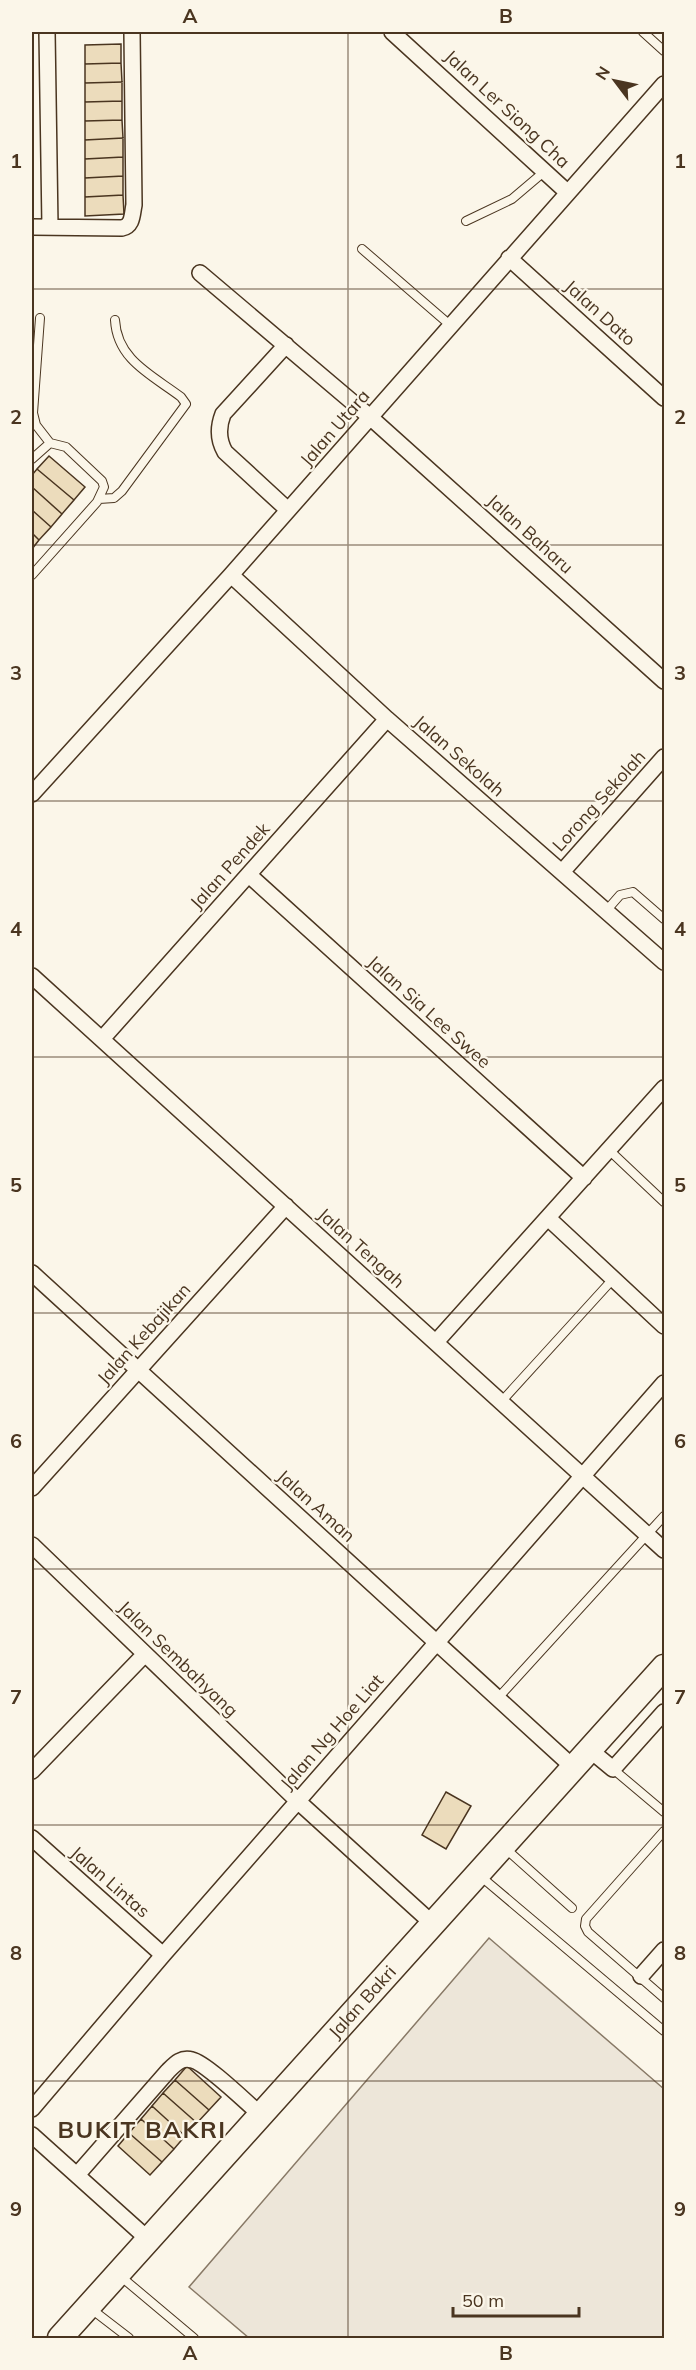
<svg xmlns="http://www.w3.org/2000/svg" width="696" height="2370" font-family="Mulish,sans-serif">
  <style>
    .green { fill: #ede6d9; stroke: #887966; stroke-width: 1.5 }
    .building { fill: #ecdcbc; stroke: #4a3520; stroke-width: 1.5 }
    .lines { fill: none; stroke-linecap: round; stroke-linejoin: round }
    .lane-casing { stroke: #4a3520; stroke-width: 10 }
    .street-casing { stroke: #4a3520; stroke-width: 18 }
    .primary-casing { stroke: #4a3520; stroke-width: 27 }
    .lane { stroke: #fbf6e9; stroke-width: 8 }
    .street { stroke: #fbf6e9; stroke-width: 15 }
    .primary { stroke: #fbf6e9; stroke-width: 24 }
    .grid { fill: none; stroke: #4a3520; stroke-width: 1.5; stroke-opacity: 0.55 }
    .labels { text-anchor: middle; stroke-width: 4.5; stroke-linejoin: round; paint-order: stroke }
    .street-label { font-size: 18px; fill: #4a3520; stroke: #fbf6e9 }
    .district-label { font-size: 24px; font-weight: bold; letter-spacing: 1.5px; fill: #4a3520; stroke: #fbf6e9 }
    .neatline { fill: none; stroke: #4a3520; stroke-width: 2 }
    .grid-label { font-size: 20px; text-anchor: middle; font-weight: bold; fill: #4a3520 }
  </style>
  <rect width="100%" height="100%" fill="#fbf6e9"/>
  <path class="green" d="M489 1938 664 2089V2338H249L189 2287Z"/>
  <path class="building" d="M121 44V63L85 64V45Z
    M121 63 122 82 85 83V64Z
    M122 82V101L85 102V83Z
    M122 101V120L85 121V102Z
    M122 120 123 138 85 140V121Z
    M123 138V157L85 159V140Z
    M123 157V176L85 178V159Z
    M123 176V195L85 197V178Z
    M123 195 124 214 85 216V197Z
    M49 456 85 487 74 500 37 469Z
    M37 469 74 500 62 514 32 487V475Z
    M32 487 62 514 51 527 32 510Z
    M32 510 51 527 39 540 32 533Z
    M32 533 39 540 32 549Z
    M446 1792 471 1806 446 1849 422 1835Z
    M187 2066 221 2097 209 2110 175 2080Z
    M175 2080 209 2110 197 2123 163 2093Z
    M163 2093 197 2123 185 2136 152 2106Z
    M152 2106 185 2136 174 2149 141 2119Z
    M141 2119 174 2149 162 2162 129 2133Z
    M129 2133 162 2162 150 2175 118 2146Z"/>
  <g class="lines">
    <defs>
      <path id="lane" d="M643 32 664 51
        M466 221 512 199 545 171
        M362 249 450 325
        M40 318 33 413 36 425 50 443
        M32 459 50 443 66 447 102 481 104 487 97 502 32 575
        M99 499 114 498 122 491 186 404 181 397C152 375 117 360 115 320
        M606 911 620 895 633 892 664 919
        M609 1150 664 1202
        M501 1402 613 1279
        M498 1698 664 1516
        M613 1769 664 1812
        M664 1831 586 1919 585 1926 588 1932 664 1998
        M506 1849 572 1908
        M479 1875 664 2031
        M119 2275 194 2338
        M90 2308 129 2338"/>
      <path id="street" d="M47 32 50 227
        M392 32 567 192
        M32 227 122 228C133 226 132 214 134 205L132 32
        M509 258 664 398
        M200 273 370 417 664 681
        M286 345 223 414C218 427 218 440 225 452L288 510
        M231 575 387 719 664 962
        M32 794 231 575 664 84
        M562 872 664 757
        M249 875 584 1178
        M32 976 664 1550
        M102 1039 387 719
        M548 1218 664 1326
        M32 1273 574 1768
        M436 1342 664 1088
        M32 1488 286 1206
        M32 1545 302 1805 433 1924
        M590 1750 613 1769 664 1712
        M32 1771 145 1654
        M32 1838 163 1955
        M641 1976 664 1950
        M32 2109 163 1955 664 1383
        M32 2135 149 2240
        M77 2175 168 2071C175 2064 181 2057 192 2060 206 2063 248 2104 261 2115"/>
      <g id="primary">
        <path id="s1" d="M60 2338 664 1667"/>
      </g>
    </defs>
    <use href="#lane" class="lane-casing"/>
    <use href="#street" class="street-casing"/>
    <use href="#primary" class="primary-casing"/>
    <use href="#lane" class="lane"/>
    <use href="#street" class="street"/>
    <use href="#primary" class="primary"/>
  </g>
  <path class="grid" d="M348 32V2338M32 289H664M32 545H664M32 801H664M32 1057H664M32 1313H664M32 1569H664M32 1825H664M32 2081H664"/>
  <g class="labels">
    <g class="street-label">
      <text transform="translate(507 109) rotate(43)" y="6">Jalan Ler Siong Cha</text>
      <text transform="translate(600 313) rotate(42)" y="6">Jalan Dato</text>
      <text transform="translate(335 428) rotate(-49)" y="6">Jalan Utara</text>
      <text transform="translate(530 534) rotate(42)" y="6">Jalan Baharu</text>
      <text transform="translate(459 756) rotate(41)" y="6">Jalan Sekolah</text>
      <text transform="translate(599 801) rotate(-48)" y="6">Lorong Sekolah</text>
      <text transform="translate(230 866) rotate(-48)" y="6">Jalan Pendek</text>
      <text transform="translate(429 1012) rotate(42)" y="6">Jalan Sia Lee Swee</text>
      <text transform="translate(361 1248) rotate(42)" y="6">Jalan Tengah</text>
      <text transform="translate(144 1334) rotate(-48)" y="6">Jalan Kebajikan</text>
      <text transform="translate(316 1506) rotate(42)" y="6">Jalan Aman</text>
      <text transform="translate(178 1659) rotate(44)" y="6">Jalan Sembahyang</text>
      <text transform="translate(332 1732) rotate(-49)" y="6">Jalan Ng Hoe Liat</text>
      <text transform="translate(110 1882) rotate(41)" y="6">Jalan Lintas</text>
      <text dy="6" stroke="none"><textPath href="#s1" startOffset="452">Jalan Bakri</textPath></text>
    </g>
    <g class="district-label">
      <text x="142" y="2138">BUKIT BAKRI</text>
    </g>
  </g>
  <rect width="696" height="2370" fill="none" stroke="#fbf6e9" stroke-width="66"/>
  <g transform="translate(615 81) rotate(302)" stroke="#fbf6e9" stroke-width="4.5" paint-order="stroke">
  <path d="M0-4.5L10 22L0 15L-10 22Z" fill="#4a3520"/>
  <text y="-9" font-size="16" font-weight="bold" text-anchor="middle" fill="#4a3520">N</text>
  </g>
  <path d="M453 2307v9h126v-9" fill="none" stroke="#4a3520" stroke-width="3"/>
  <text x="462" y="2307" font-size="18" fill="#4a3520" stroke="#fbf6e9" stroke-width="4.5" paint-order="stroke">50 m</text>
  <rect x="33" y="33" width="630" height="2304" class="neatline"/>
  <g class="grid-label">
    <text x="190" y="23">A</text>
    <text x="506" y="23">B</text>
    <text x="16" y="168">1</text>
    <text x="680" y="168">1</text>
    <text x="16" y="424">2</text>
    <text x="680" y="424">2</text>
    <text x="16" y="680">3</text>
    <text x="680" y="680">3</text>
    <text x="16" y="936">4</text>
    <text x="680" y="936">4</text>
    <text x="16" y="1192">5</text>
    <text x="680" y="1192">5</text>
    <text x="16" y="1448">6</text>
    <text x="680" y="1448">6</text>
    <text x="16" y="1704">7</text>
    <text x="680" y="1704">7</text>
    <text x="16" y="1960">8</text>
    <text x="680" y="1960">8</text>
    <text x="16" y="2216">9</text>
    <text x="680" y="2216">9</text>
    <text x="190" y="2360">A</text>
    <text x="506" y="2360">B</text>
  </g>
</svg>
